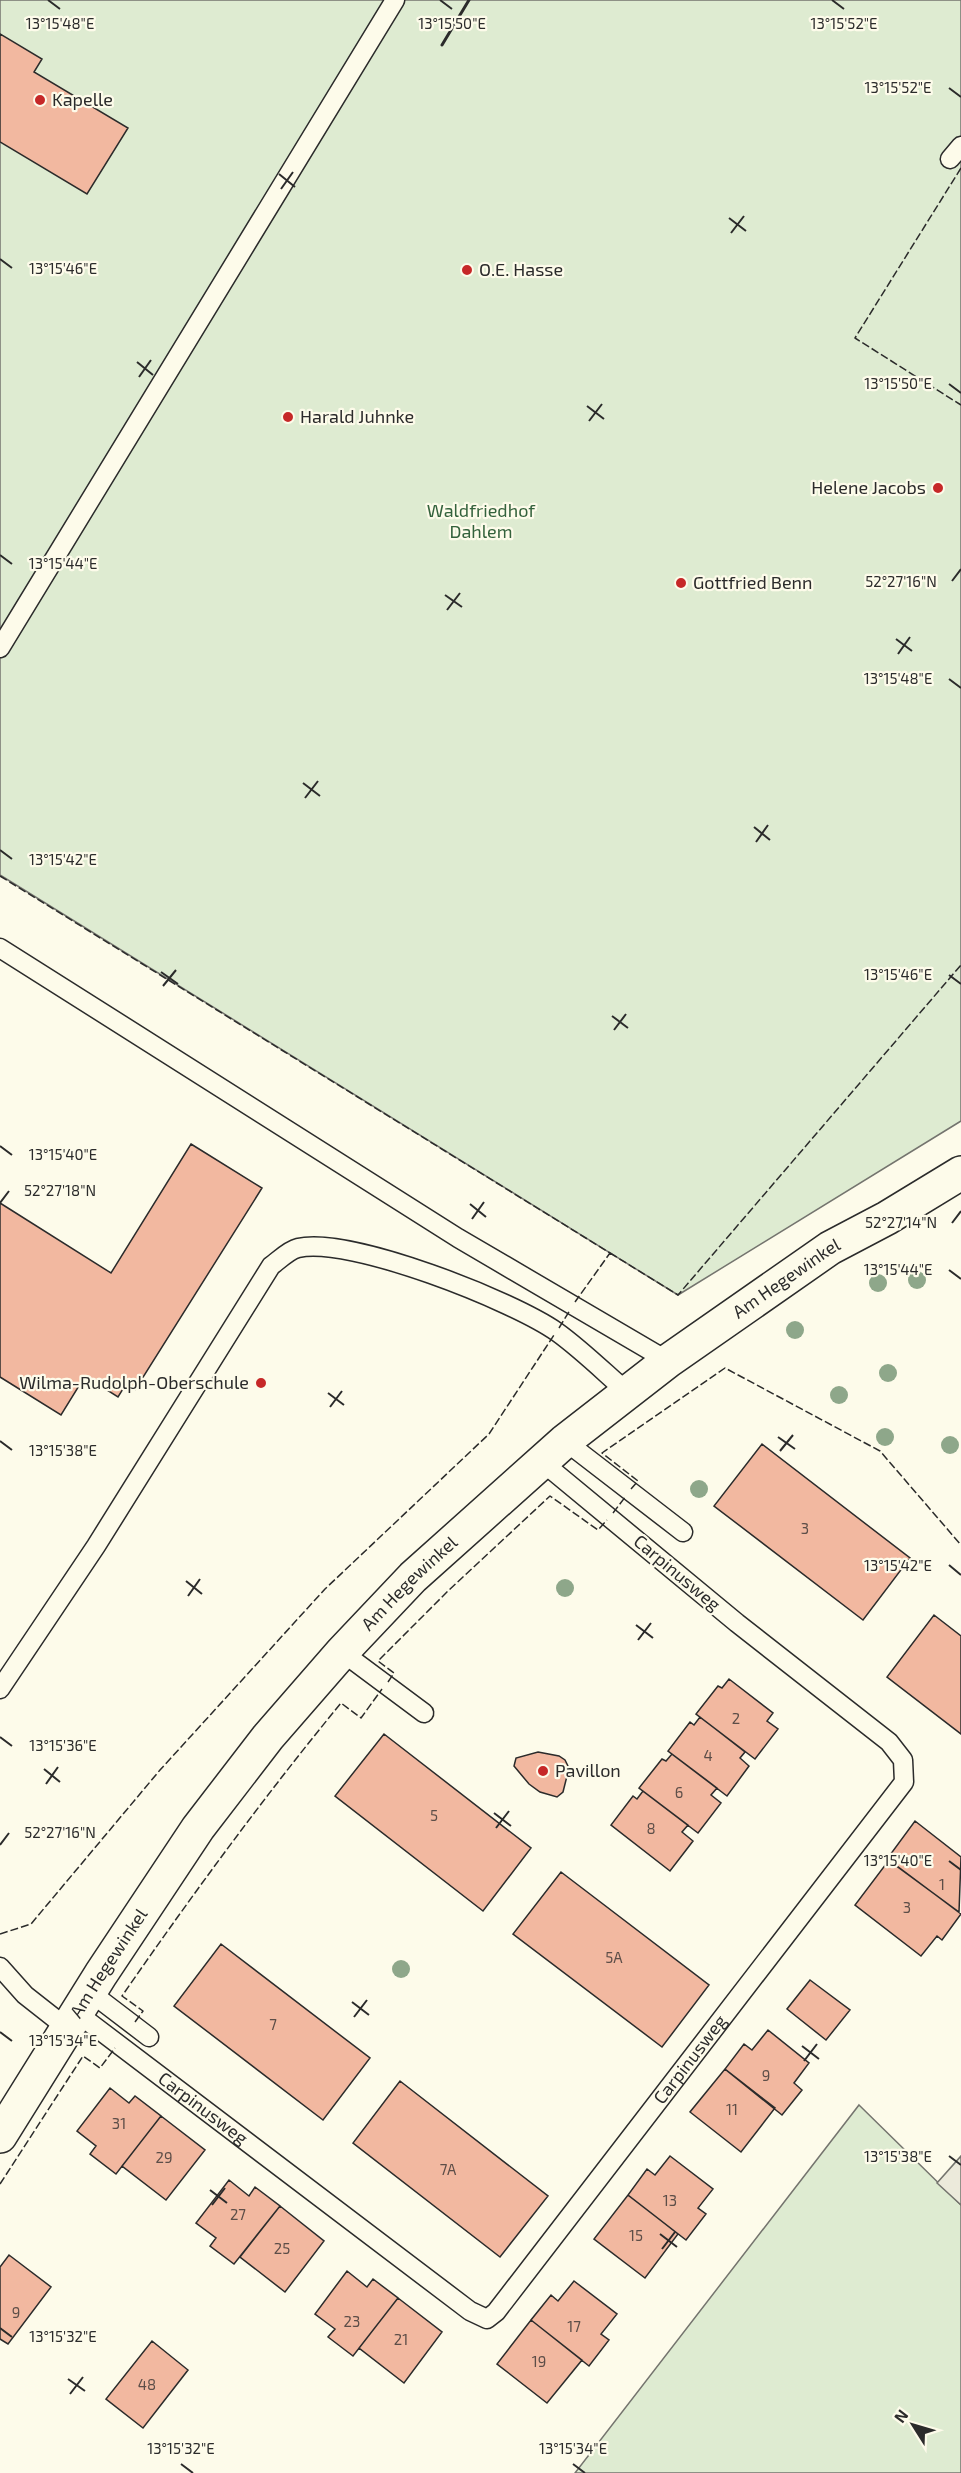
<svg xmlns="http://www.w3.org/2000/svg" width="961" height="2473" font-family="'Exo 2',sans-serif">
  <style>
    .green { fill: #deebd1; stroke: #74746e; stroke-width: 1.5 }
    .parking { fill: #eceadb; stroke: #74746e; stroke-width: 1.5 }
    .building { fill: #f2b8a0; stroke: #2b2b2b; stroke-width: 1.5 }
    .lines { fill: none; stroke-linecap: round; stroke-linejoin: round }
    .lane-casing { stroke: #2b2b2b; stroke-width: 21 }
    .street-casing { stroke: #2b2b2b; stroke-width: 36 }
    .lane { stroke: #fdfbea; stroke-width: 18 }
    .street { stroke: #fdfbea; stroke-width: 33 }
    .fence { stroke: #2b2b2b; stroke-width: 1.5; stroke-dasharray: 8 3; stroke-linecap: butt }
    .wall { stroke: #2b2b2b; stroke-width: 3 }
    .tree { fill: #8ea78a }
    .ticks { fill: none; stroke: #2b2b2b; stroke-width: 2 }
    .poi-dot { fill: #c62828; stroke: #fdfbea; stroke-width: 2 }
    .labels { text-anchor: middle; stroke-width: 4.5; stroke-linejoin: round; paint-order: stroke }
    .number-label { font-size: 15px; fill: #5d4e48 }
    .poi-label { font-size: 18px; fill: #2b2b2b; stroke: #fdfbea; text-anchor: start }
    .park-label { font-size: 18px; fill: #34623c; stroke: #fdfbea }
    .street-label { font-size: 18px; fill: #2b2b2b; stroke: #fdfbea }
    .ticks-label { font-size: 15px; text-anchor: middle; fill: #2b2b2b; stroke: #fdfbea; stroke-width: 4.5; stroke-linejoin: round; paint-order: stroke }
  </style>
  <rect width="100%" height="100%" fill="#fdfbea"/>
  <path class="green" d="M0 0H961V1121L678 1295 0 875Z
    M859 2105 961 2205V2473H575Z"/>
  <path class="parking" d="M961 2156V2205L937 2183Z"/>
  <path class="building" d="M0 34 42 59 34 72 128 128 87 194 0 142Z
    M191 1144 262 1188 135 1390 126 1384 118 1397 85 1376 61 1415 0 1377V1203L111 1273Z
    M762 1444 910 1558 863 1620 714 1506Z
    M934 1615 961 1636V1734L887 1677Z
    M729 1679 773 1713 767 1721 778 1729 755 1759 696 1714 718 1686 722 1688Z
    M700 1717 745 1752 740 1758 749 1766 727 1796 668 1751 690 1722 694 1725Z
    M384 1734 531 1848 483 1911 335 1796Z
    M538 1752 559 1756 565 1760 569 1768 563 1792 557 1797 540 1792 529 1784 514 1766 516 1758Z
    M672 1754 717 1788 711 1795 721 1803 698 1833 639 1788 662 1759 666 1761Z
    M643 1791 688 1825 682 1832 693 1841 670 1871 611 1825 633 1796 637 1799Z
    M915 1821 961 1857 959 1912 887 1859Z
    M889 1860 961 1914 942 1940 937 1936 921 1956 855 1905Z
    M561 1872 709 1985 662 2047 513 1934Z
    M221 1944 370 2058 323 2120 174 2006Z
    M810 1980 850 2010 826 2040 787 2009Z
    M768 2030 809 2063 794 2083 802 2090 782 2115 725 2069 744 2044 752 2050Z
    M725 2069 775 2108 741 2152 690 2112Z
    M400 2081 548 2196 500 2257 353 2143Z
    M110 2088 129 2103 135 2096 161 2116 116 2174 90 2154 96 2146 77 2131Z
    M161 2116 205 2150 166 2200 122 2166Z
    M670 2156 713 2189 698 2208 706 2214 686 2240 628 2195 647 2169 655 2175Z
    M229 2180 249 2196 255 2187 280 2206 234 2264 210 2246 216 2238 196 2223Z
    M628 2195 678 2234 645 2278 594 2239Z
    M280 2206 324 2241 285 2292 240 2257Z
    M9 2255 51 2287 8 2344 0 2339V2267Z
    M347 2271 367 2287 373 2279 398 2298 353 2356 328 2337 335 2329 315 2314Z
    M574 2281 617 2314 601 2334 609 2340 589 2366 531 2320 551 2295 558 2301Z
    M398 2298 442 2332 404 2383 359 2348Z
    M531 2320 582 2360 547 2403 497 2364Z
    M152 2341 188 2370 143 2428 106 2399Z"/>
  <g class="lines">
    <defs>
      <g id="lane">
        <path d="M950 159 961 146"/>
        <path d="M0 648 395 0"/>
        <path d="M0 948 458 1238 668 1361"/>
        <path d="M565 1441 683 1532"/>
        <path d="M342 1652 424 1713"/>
        <path d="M0 1689 96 1546 271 1266C279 1260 289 1250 298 1248 350 1236 513 1301 557 1332 582 1350 604 1372 627 1392"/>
        <path d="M0 1967 25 1995 67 2028"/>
        <path d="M90 1992 149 2037"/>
        <path id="s1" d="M77 2013 470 2311 487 2319 496 2312 904 1782 903 1760 889 1742 737 1623 541 1461"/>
      </g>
      <g id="street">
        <path id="s2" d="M0 2136 101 1974 198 1828 268 1737 342 1652 413 1577 565 1441 668 1361 830 1248 887 1218 961 1173"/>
      </g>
    </defs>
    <use href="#lane" class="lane-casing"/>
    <use href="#street" class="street-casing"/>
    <use href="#lane" class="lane"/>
    <use href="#street" class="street"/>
    <path class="fence" d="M961 168 855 338 961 405
      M0 876 610 1253 575 1302
      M610 1253 678 1295 961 965
      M559 1328 570 1310
      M631 1489 638 1481 602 1453 725 1368 880 1451 961 1545
      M613 1513 626 1496
      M388 1682 394 1673 378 1661 448 1591 550 1496 598 1530 607 1520
      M0 1934 31 1924 160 1770 325 1589 489 1434 554 1335
      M135 2022 143 2011 122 1996C192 1895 263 1798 341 1703L361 1718 382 1689
      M0 2184 83 2056 100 2068 115 2048"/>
    <path class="wall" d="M442 45 469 0"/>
  </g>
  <g class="tree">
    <circle cx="917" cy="1280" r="9"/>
    <circle cx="878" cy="1283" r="9"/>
    <circle cx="795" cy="1330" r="9"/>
    <circle cx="888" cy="1373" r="9"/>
    <circle cx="839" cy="1395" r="9"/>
    <circle cx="885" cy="1437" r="9"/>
    <circle cx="950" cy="1445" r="9"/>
    <circle cx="699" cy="1489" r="9"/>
    <circle cx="565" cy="1588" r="9"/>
    <circle cx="401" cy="1969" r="9"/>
  </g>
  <path class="ticks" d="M48 0 60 9M440 0 452 9M832 0 844 9M949 88 961 97M279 174 295 187M281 189 293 172M729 218 746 231M731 233 744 216M0 259 12 268M137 362 153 375M139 377 151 360M949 384 961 393M587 406 604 419M589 421 602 404M0 555 12 564M952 581 961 569M445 595 462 607M447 610 460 593M896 639 912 651M898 654 910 637M949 679 961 688M303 783 320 796M305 798 318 781M754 827 770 840M756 842 768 825M0 850 12 859M161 972 178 984M949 975 961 984M163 986 176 970M612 1016 628 1028M614 1030 626 1014M0 1146 12 1155M0 1203 9 1191M470 1204 486 1217M472 1219 484 1202M952 1223 961 1211M949 1270 961 1279M328 1393 344 1405M330 1407 342 1391M778 1437 795 1449M0 1441 12 1450M780 1451 793 1435M949 1565 961 1575M186 1581 202 1594M188 1596 200 1579M636 1625 653 1638M638 1640 651 1623M0 1737 12 1746M44 1769 60 1782M46 1784 58 1767M494 1813 511 1826M496 1828 509 1811M0 1845 9 1833M949 1861 961 1870M352 2002 369 2015M354 2017 367 2000M0 2032 12 2041M802 2046 819 2059M804 2061 817 2044M949 2156 961 2165M210 2190 227 2203M212 2205 225 2188M660 2234 677 2247M662 2249 675 2232M0 2328 12 2337M68 2379 85 2391M70 2394 83 2377M181 2464 193 2473M573 2464 585 2473"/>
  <g class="poi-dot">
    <circle cx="40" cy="100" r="6"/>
    <circle cx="467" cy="270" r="6"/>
    <circle cx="288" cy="417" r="6"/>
    <circle cx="938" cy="488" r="6"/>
    <circle cx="681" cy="583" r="6"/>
    <circle cx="261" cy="1383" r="6"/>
    <circle cx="543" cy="1771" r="6"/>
  </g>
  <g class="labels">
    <g class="number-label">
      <text x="805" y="1534">3</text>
      <text x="736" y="1724">2</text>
      <text x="708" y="1761">4</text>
      <text x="679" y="1798">6</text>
      <text x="434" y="1821">5</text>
      <text x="651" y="1834">8</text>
      <text x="942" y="1890">1</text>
      <text x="907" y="1913">3</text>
      <text x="614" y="1963">5A</text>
      <text x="273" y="2030">7</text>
      <text x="766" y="2081">9</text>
      <text x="732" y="2115">11</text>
      <text x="119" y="2129">31</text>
      <text x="164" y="2163">29</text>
      <text x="448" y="2175">7A</text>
      <text x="670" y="2206">13</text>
      <text x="238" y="2220">27</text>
      <text x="636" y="2241">15</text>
      <text x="282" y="2254">25</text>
      <text x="16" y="2318">9</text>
      <text x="352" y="2327">23</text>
      <text x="574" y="2332">17</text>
      <text x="401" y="2345">21</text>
      <text x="539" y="2367">19</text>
      <text x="147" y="2390">48</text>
    </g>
    <g class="poi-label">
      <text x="52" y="106">Kapelle</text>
      <text x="479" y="276">O.E. Hasse</text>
      <text x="300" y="423">Harald Juhnke</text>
      <text x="926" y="494" text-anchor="end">Helene Jacobs</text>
      <text x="693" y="589">Gottfried Benn</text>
      <text x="249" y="1389" text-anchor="end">Wilma-Rudolph-Oberschule</text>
      <text x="555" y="1777">Pavillon</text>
    </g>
    <g class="park-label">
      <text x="481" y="517">Waldfriedhof<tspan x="481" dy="21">Dahlem</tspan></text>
    </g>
    <g class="street-label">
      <text dy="6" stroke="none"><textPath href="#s2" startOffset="1176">Am Hegewinkel</textPath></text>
      <text transform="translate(677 1573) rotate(40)" y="6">Carpinusweg</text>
      <text dy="6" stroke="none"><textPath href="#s2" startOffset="690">Am Hegewinkel</textPath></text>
      <text dy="6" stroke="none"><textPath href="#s2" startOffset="204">Am Hegewinkel</textPath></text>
      <text dy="6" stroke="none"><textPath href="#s1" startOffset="842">Carpinusweg</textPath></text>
      <text dy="6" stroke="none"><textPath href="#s1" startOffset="158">Carpinusweg</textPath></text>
    </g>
  </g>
  <g class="ticks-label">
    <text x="60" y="29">13°15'48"E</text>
    <text x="452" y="29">13°15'50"E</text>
    <text x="844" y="29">13°15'52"E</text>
    <text x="898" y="93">13°15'52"E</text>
    <text x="63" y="274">13°15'46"E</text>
    <text x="898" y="389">13°15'50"E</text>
    <text x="63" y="569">13°15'44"E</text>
    <text x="901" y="587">52°27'16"N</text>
    <text x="898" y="684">13°15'48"E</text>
    <text x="63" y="865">13°15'42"E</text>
    <text x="898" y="980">13°15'46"E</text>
    <text x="63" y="1160">13°15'40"E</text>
    <text x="60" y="1196">52°27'18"N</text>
    <text x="901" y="1228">52°27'14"N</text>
    <text x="898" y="1275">13°15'44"E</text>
    <text x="63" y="1456">13°15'38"E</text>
    <text x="898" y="1571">13°15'42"E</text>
    <text x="63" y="1751">13°15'36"E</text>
    <text x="60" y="1838">52°27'16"N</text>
    <text x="898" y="1866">13°15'40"E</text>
    <text x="63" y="2046">13°15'34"E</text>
    <text x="898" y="2162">13°15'38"E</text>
    <text x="63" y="2342">13°15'32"E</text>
    <text x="181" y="2454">13°15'32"E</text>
    <text x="573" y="2454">13°15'34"E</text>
  </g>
  <g transform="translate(913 2425) rotate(307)" stroke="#fdfbea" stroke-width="4.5" paint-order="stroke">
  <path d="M0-4.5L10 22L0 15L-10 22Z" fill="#2b2b2b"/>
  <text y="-9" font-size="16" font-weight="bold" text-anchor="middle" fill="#2b2b2b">N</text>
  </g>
</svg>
